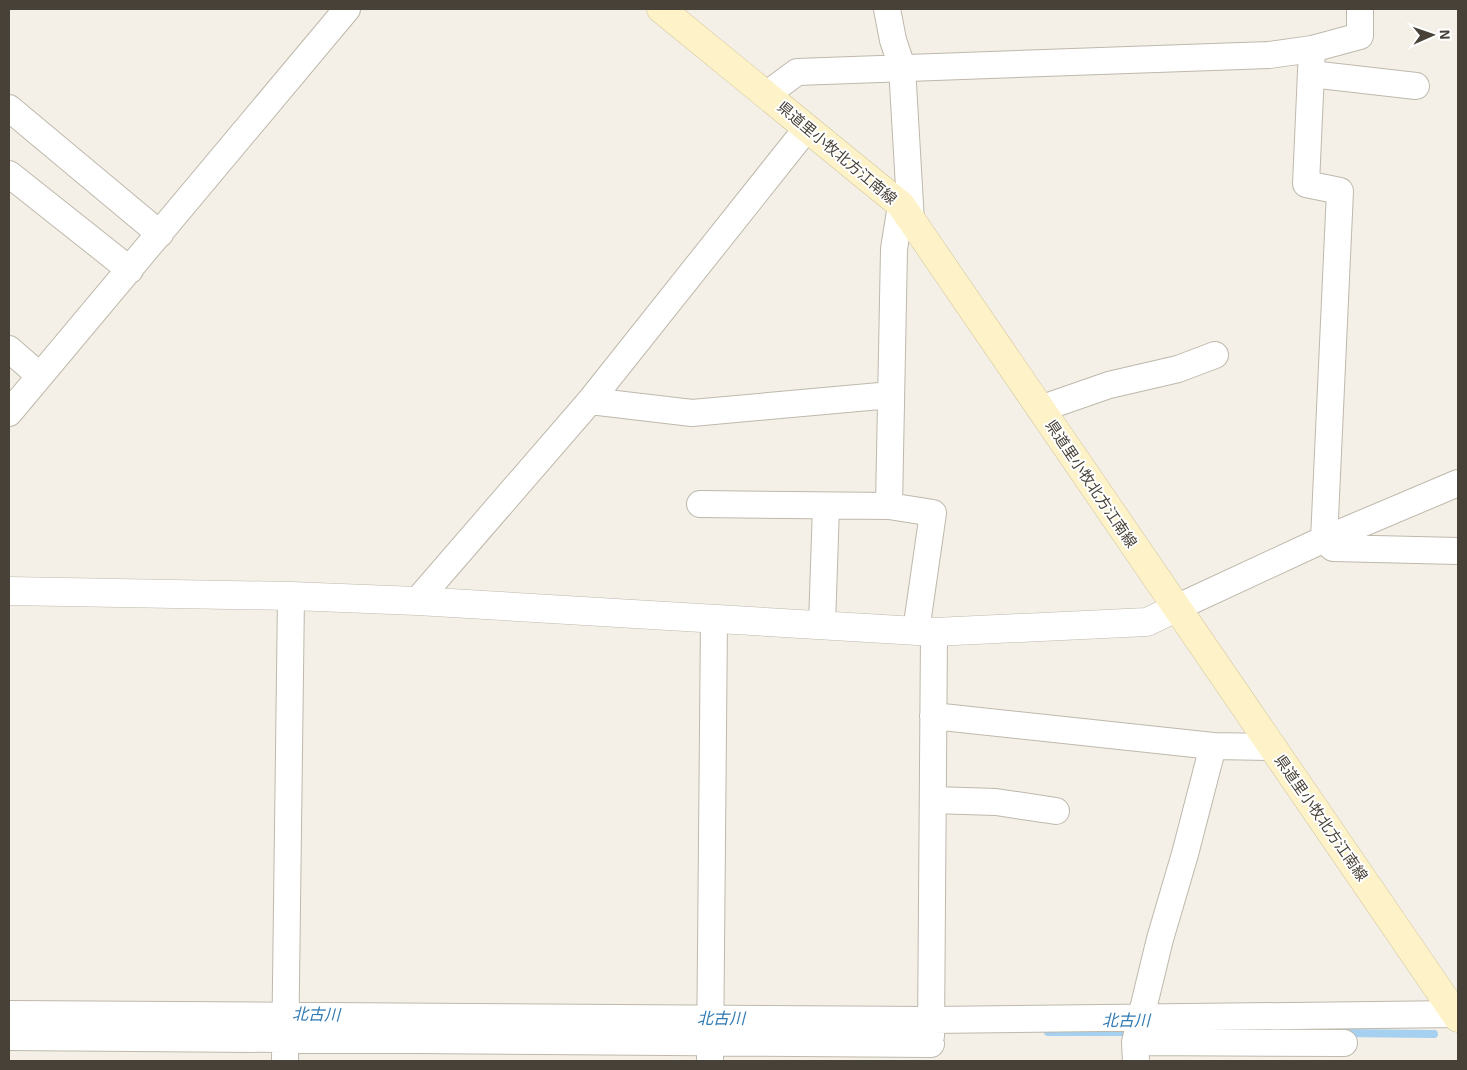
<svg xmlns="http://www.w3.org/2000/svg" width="1467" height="1070" font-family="'Exo 2','Noto Sans JP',sans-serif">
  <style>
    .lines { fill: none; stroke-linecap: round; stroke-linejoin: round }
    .stream { stroke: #a5d0f0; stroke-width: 8 }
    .minor-casing { stroke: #bfb8ab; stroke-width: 28 }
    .tertiary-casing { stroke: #bfb8ab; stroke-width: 29 }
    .secondary-casing { stroke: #d3c599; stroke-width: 29 }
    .minor { stroke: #fff; stroke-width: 26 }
    .tertiary { stroke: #fff; stroke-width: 28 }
    .secondary { stroke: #fef2c8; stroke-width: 28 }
    .labels { text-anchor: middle; stroke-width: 4; stroke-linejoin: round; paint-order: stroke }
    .street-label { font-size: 15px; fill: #474137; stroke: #fff }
    .water-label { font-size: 16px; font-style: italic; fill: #307ab3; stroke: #fff }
  </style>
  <rect width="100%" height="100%" fill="#f4f0e8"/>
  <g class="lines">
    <path class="stream" d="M1048 1032H1134
      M1343 1033 1434 1034"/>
    <defs>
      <path id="minor" d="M887 9 893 40 902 67 911 221
        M1360 9V36L1312 49 1306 184 1340 191 1324 540 1333 548 1458 551
        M1311 74 1416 86
        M766 95 797 72 1269 55 1312 49
        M9 108 160 234
        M9 174 130 270
        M9 349 40 376
        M590 401 692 413 891 395
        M1040 409 1109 385 1178 369 1215 355
        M9 413 347 9
        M700 504 889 506 933 513 916 631
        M889 506 894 249 901 205
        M417 601 590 401 807 128
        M1176 608 1316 543 1458 483
        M822 625 826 506
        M933 716 1213 746 1270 747
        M933 800 996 802 1056 811
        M9 1014 931 1020 1458 1014
        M931 1036 934 632
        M9 1037 931 1044
        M1135 1042 1344 1043
        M285 1061 291 596
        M710 1061 714 619
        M1136 1061 1135 1042 1160 939 1185 854 1213 746"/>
      <path id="tertiary" d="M9 591 291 596 417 601 934 632 1147 622 1176 608"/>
      <path id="secondary" d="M661 9 901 205 1458 1018"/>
    </defs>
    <use href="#minor" class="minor-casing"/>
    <use href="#tertiary" class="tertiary-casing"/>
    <use href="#secondary" class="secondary-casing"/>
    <use href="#minor" class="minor"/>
    <use href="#tertiary" class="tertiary"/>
    <use href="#secondary" class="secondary"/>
  </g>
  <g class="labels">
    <g class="street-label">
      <text transform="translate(837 153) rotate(40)" y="5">県道里小牧北方江南線</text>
      <text transform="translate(1091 484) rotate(56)" y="5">県道里小牧北方江南線</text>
      <text transform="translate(1321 818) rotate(55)" y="5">県道里小牧北方江南線</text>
    </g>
    <g class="water-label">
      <text transform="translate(316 1014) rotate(1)" y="6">北古川</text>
      <text x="721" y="1024">北古川</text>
      <text x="1126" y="1026">北古川</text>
    </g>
  </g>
  <rect width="1467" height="1070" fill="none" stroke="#474137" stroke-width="20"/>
  <g transform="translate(1432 35) rotate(88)" stroke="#ffffff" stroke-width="4" paint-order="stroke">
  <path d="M0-4L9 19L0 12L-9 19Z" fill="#474137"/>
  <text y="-8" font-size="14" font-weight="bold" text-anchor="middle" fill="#474137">N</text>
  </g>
</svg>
